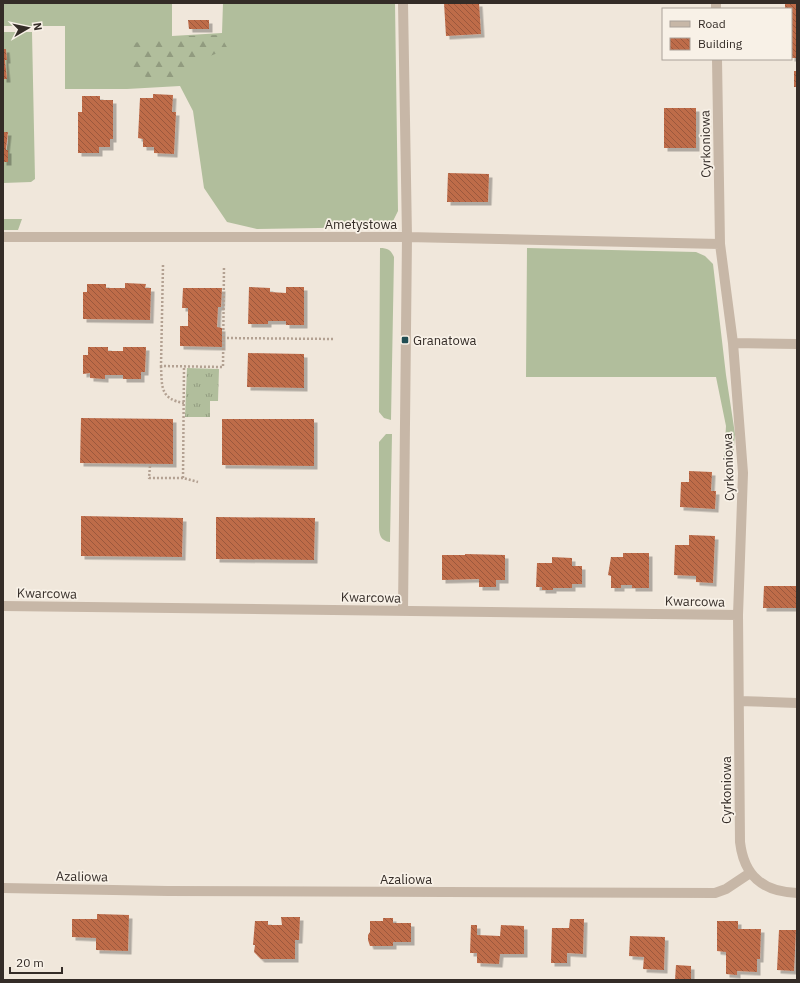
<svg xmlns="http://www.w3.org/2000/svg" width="800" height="983" font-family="'IBM Plex Sans',sans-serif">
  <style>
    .grass { fill: #b1be9c }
    .forest { fill: url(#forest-firs) }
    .park { fill: url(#park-tufts) }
    .building { fill: url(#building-back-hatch); filter: url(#shadow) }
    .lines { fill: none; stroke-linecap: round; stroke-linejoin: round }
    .path { stroke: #b3a192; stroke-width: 2.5; stroke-dasharray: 2 2; stroke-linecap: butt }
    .minor { stroke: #c7b7a7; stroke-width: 10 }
    .poi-dot { fill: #204d53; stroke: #f8f1e7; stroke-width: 1.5 }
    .labels { text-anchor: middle; stroke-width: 3.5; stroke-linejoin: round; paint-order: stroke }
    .street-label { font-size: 13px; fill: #342c27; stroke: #f8f1e7 }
    .poi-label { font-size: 13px; fill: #342c27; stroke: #f8f1e7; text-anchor: start }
  </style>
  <defs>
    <pattern id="forest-firs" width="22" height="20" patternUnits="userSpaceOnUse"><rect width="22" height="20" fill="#b1be9c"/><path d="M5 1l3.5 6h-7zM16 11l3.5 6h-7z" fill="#919b7f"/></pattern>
    <pattern id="park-tufts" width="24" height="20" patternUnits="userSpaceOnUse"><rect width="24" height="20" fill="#b1be9c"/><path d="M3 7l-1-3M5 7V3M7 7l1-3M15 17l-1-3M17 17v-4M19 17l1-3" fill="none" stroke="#919b7f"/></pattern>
    <pattern id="building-back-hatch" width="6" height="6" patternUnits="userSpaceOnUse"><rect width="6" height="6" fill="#be6c4a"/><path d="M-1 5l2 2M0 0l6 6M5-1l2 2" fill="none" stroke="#9b593e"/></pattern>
    <filter id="shadow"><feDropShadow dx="3.5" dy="3.5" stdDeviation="0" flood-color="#0004"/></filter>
  </defs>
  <rect width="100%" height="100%" fill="#f0e7db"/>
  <path class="grass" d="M3 3H172V36L222 33 223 3H395L398 211 393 221 380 227 257 229 227 222 204 188 193 111 180 86 127 89H65V26H3Z
    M3 32H32L35 179 31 182 3 183V162L8 143V132H4L3 79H7L5 60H7L6 49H3Z
    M3 219H22L18 230H3Z
    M380 248C388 248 391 250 394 257L391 420 384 418 379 412Z
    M527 248 696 252 705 256 713 264 726 375 735 434 733 458H724L726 426 716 377H526Z
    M386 434H392L390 542C381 541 379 535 379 527V442Z"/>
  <path class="forest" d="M220 35 228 49 192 63 174 80 149 79 131 67 132 43 185 36Z"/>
  <path class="park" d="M187 368 219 369 218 401H210V417H185Z"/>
  <path class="building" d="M444 3H479L481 34 446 36Z
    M785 3H797V58H791V9H785Z
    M188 20H209V29H189Z
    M3 49H6L7 60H5L7 79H3Z
    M794 71H797V87H794Z
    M153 94 173 95 172 112H176L174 154 154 153V147H143V139L138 138 140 98H153Z
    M82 96H100V100H113V139H110V147H99V153H78V112H82Z
    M664 108H696V148H664Z
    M3 132H8L6 150H8V162H3Z
    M448 173 489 174 488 202H447Z
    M125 283 146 284 145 288H151L150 320 83 319V292H87V284H106V288H125Z
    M249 287 270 288V292L286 293V287H304V325H286V321H268V324H248Z
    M183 288H222L221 307H218L217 327 222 328V347L180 346V326H188V308H182Z
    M88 347H108V351H123V347H146L145 372H141V379H123V375H105V379L90 378V373L83 374V355H88Z
    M248 353 304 354V388L247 387Z
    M81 418 173 419V464L80 463Z
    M222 419H314V466L222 465Z
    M689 471 712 472 711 491H716L715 509 680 507 681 482H689Z
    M81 516 183 518 182 557 81 556Z
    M216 517 315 518 314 560 216 559Z
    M689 535 715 536 713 583 696 582V576L674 575 675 545H689Z
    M623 553H649V588H632V585H621V588H611V576L608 575 611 557H623Z
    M465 554 505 555V580H496V587H479V579L442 580V555H465Z
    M552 557 572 558V566H582V584H572V588H553V590H542V587H536L537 563H552Z
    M764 586H797V608H763Z
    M97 914 129 915 128 951 96 950V938L72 937V919H97Z
    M281 917H300L299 940H295V959H261L254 952 255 945H253L255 921H268V925H282Z
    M383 918H393V923H411V942H393V946H370L368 940V935L370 932V921H383Z
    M570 919H584L583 954 567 953V963H551L552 928H569Z
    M717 921H738V929H761L760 959H757V972L737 971V975L726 974V952L717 951Z
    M471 925H477V935L500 936 501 925 524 926V954H500L499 964 477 963V953H470Z
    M779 930H796L794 971 777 970Z
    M630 936 665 937 664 970 643 969 644 957 629 956Z
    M676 965 691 966V980H675Z"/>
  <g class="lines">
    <path class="path" d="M163 265 161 366 223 367 224 266
      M223 338 335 339
      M161 366C162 387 160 399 184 403
      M150 466 149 478H183L198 482
      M183 478 184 367"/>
    <path class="minor" d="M716 3V9
      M717 59 720 244 733 343 743 473 738 615 740 842C744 876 763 892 797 893
      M3 237H407L720 244
      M733 343 797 344
      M3 606 738 615
      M403 611 407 237 403 3
      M739 701 797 703
      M3 888 168 891 715 893 726 889 750 873"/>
  </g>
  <rect class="poi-dot" x="401" y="336" width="8" height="8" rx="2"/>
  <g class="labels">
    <g class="street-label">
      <text transform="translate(705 144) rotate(-91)" y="5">Cyrkoniowa</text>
      <text x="361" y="229">Ametystowa</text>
      <text transform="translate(728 467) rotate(-92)" y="5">Cyrkoniowa</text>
      <text transform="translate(47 593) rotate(1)" y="5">Kwarcowa</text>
      <text transform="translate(371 597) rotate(1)" y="5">Kwarcowa</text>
      <text transform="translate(695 601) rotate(1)" y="5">Kwarcowa</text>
      <text transform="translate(726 790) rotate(-90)" y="5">Cyrkoniowa</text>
      <text transform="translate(82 876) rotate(1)" y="5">Azaliowa</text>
      <text x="406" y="884">Azaliowa</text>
    </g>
    <g class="poi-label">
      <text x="413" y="345">Granatowa</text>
    </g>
  </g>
  <rect width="800" height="983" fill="none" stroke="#342c27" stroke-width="8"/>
  <rect x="662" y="8" width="130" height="52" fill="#f8f1e7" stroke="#aaa29a"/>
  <rect x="670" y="21" width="20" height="6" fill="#c7b7a7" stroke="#aaa29a"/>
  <text x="698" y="28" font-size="12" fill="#342c27">Road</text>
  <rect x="670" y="38" width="20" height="12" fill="url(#building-back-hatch)" stroke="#aaa29a"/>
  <text x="698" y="48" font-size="12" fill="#342c27">Building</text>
  <g transform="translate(28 28) rotate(81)" stroke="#f8f1e7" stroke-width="3" paint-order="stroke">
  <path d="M0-3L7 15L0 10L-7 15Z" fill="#342c27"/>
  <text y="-6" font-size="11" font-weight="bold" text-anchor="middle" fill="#342c27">N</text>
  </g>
  <path d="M10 967v6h52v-6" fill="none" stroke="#342c27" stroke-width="2"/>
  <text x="16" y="967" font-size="12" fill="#342c27" stroke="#f8f1e7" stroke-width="3" paint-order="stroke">20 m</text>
</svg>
